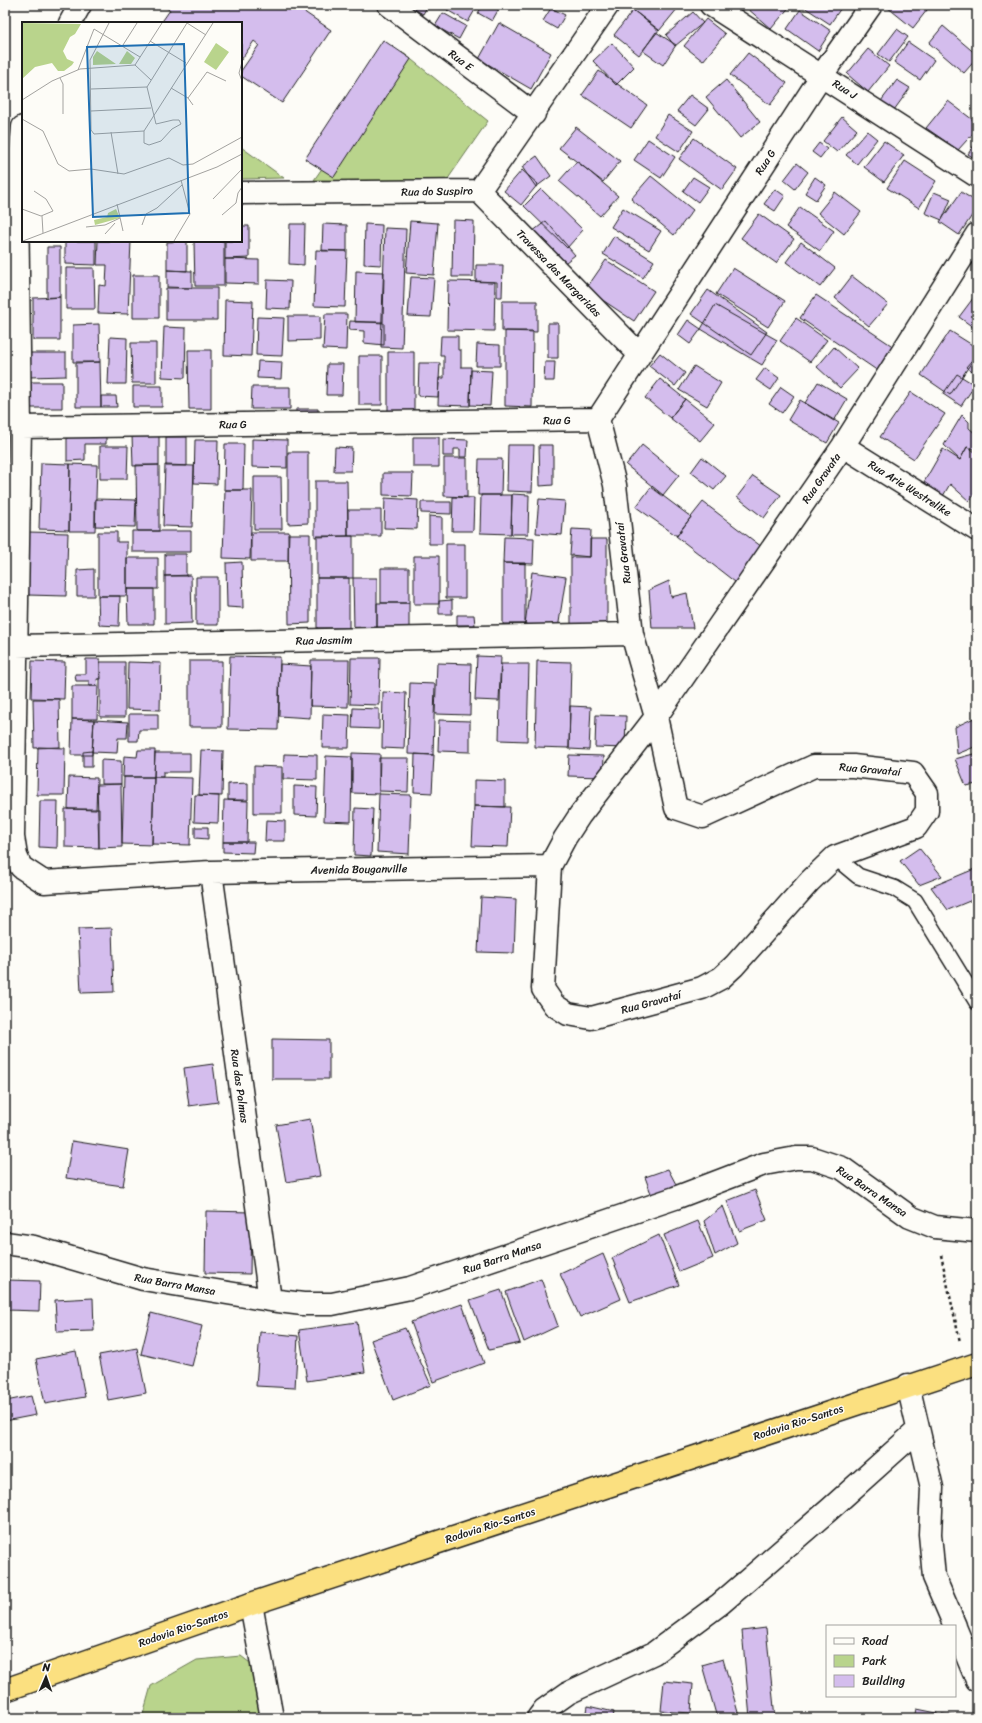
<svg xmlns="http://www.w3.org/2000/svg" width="982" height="1723" font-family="Sriracha,sans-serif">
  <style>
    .green { fill: #b9d48c; stroke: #6a7854 }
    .building { fill: #d4bded; stroke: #1c1c1c }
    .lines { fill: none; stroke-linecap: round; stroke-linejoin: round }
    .service-casing { stroke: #1c1c1c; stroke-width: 18 }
    .minor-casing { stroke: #1c1c1c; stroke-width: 25 }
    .trunk-casing { stroke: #1c1c1c; stroke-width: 25 }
    .path { stroke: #1c1c1c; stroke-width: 2.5; stroke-dasharray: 3 3; stroke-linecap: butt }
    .service { stroke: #fdfcf7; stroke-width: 15 }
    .minor { stroke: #fdfcf7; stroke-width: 22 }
    .trunk { stroke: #fbe080; stroke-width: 22 }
    .labels { text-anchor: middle; stroke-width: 3; stroke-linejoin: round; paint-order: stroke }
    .street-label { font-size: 11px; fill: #1c1c1c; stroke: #fdfcf7 }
    .inset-road { fill: none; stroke: #a3a29f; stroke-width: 1 }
    .view { fill: #1f6fb2; fill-opacity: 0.15; stroke: #1f6fb2; stroke-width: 2 }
    .inset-edge { fill: none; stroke: #1c1c1c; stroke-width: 2 }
  </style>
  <rect width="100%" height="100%" fill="#fdfcf7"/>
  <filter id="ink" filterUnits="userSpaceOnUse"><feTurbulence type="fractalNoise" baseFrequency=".025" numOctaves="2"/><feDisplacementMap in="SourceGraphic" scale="8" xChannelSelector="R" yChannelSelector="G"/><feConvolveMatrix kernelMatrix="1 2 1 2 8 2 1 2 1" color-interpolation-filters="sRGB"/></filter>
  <g filter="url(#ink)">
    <path class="green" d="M402 52 488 121 445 183 314 180Z
      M241 147 284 178 241 179Z
      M241 1656 254 1666 266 1718H142L151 1686 197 1660Z"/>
    <path class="building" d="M162 5H294L331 30 282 103 241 76V71L259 45 254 41 241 60V23H161L170 10Z
      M407 5H428L423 14Z
      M450 5H471L476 8 468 22 447 10Z
      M483 5H501L492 21 478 13Z
      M637 5H674L678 8 659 31 633 10Z
      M750 5H791L771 29 747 8Z
      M806 5H843L830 24 804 7Z
      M888 5H921L927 10 913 28 887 7Z
      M551 8 565 15 557 29 543 21Z
      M633 10 659 30 639 55 614 35Z
      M800 10 831 31 818 51 787 29Z
      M693 12 703 23 675 46 666 35Z
      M443 13 466 26 459 39 435 26Z
      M706 19 725 34 703 61 684 46Z
      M499 23 551 53 531 89 479 59Z
      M943 26 977 55V58L964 73 929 43Z
      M897 29 908 37 889 62 878 54Z
      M656 32 676 45 663 65 643 51Z
      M383 40 411 59 334 177 305 159Z
      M908 42 934 60 920 80 894 62Z
      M612 43 634 67 616 85 593 61Z
      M868 49 889 66 868 92 847 74Z
      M748 53 787 83 770 105 730 75Z
      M599 71 647 105 631 128 582 95Z
      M726 80 760 122 740 138 706 97Z
      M897 80 910 88 894 110 881 101Z
      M690 95 709 109 696 125 677 111Z
      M948 101 977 123V129L958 150 926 128Z
      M668 115 693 131 679 152 655 136Z
      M842 117 857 130 837 152 823 141Z
      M576 127 620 161 603 182 559 148Z
      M867 131 877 139 857 164 846 155Z
      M694 138 737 169 722 190 679 159Z
      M648 139 675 157 661 178 634 160Z
      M884 141 904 155 884 182 864 167Z
      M977 141V160L968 154Z
      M819 143 827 149 820 158 812 152Z
      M537 156 551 176 536 187 522 167Z
      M577 161 618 196 600 216 559 181Z
      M905 161 936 181 919 208 887 188Z
      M797 163 808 172 795 189 784 180Z
      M522 170 538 184 521 205 504 191Z
      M651 176 693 210 674 235 631 199Z
      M693 177 709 187 698 202 683 191Z
      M815 177 826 185 816 200 805 193Z
      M541 189 583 230 567 248 524 206Z
      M775 189 785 196 775 211 764 204Z
      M835 192 861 212 844 234 818 213Z
      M934 192 951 199 942 220 925 213Z
      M961 192 977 202V208L959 235 940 222Z
      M800 207 834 231 820 251 786 227Z
      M623 208 661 231 649 250 611 227Z
      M759 214 794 239 776 263 741 238Z
      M453 220 474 221 473 277H452Z
      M410 221 438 223 434 275 406 273Z
      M546 221 575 255 561 266 532 232Z
      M290 224H305L304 265 289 264Z
      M323 224 347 225V251H322Z
      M365 224 382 225 381 265 364 264Z
      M241 226H249V258L225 259V241H241Z
      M385 228 406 229 402 348 381 347Z
      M614 236 654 261 643 278 603 254Z
      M65 241H96V265L65 264Z
      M98 241H131L128 314 98 313 99 285 106 286 107 265H97Z
      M187 241V271L167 270V242Z
      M194 241H224V286H195Z
      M801 242 835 268 820 287 786 262Z
      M47 247H60V297L47 298Z
      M316 250 347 251 345 307 314 306Z
      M225 259 259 260V284L225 283Z
      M606 260 654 291 634 321 586 289Z
      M476 265H503L502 297H497V282L476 281Z
      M66 268H94L95 309H66Z
      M733 268 785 301 768 327 716 294Z
      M167 270 192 271V288L167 287Z
      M356 271 384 272 383 322H355Z
      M133 275H159V318H133Z
      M852 276 888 304 869 326 835 298Z
      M411 277 434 278 431 317 408 316Z
      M267 280 291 281 290 309 266 308Z
      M448 281 495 282 494 331 447 330Z
      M166 288H217V320H166Z
      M708 290 767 332 751 355 691 314Z
      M977 293V330L959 317Z
      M816 295 894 347 878 371 800 318Z
      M60 297V340H33V298Z
      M225 300 253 301 251 356 224 355Z
      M502 301H537V332L502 331Z
      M715 305 777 340 762 365 701 329Z
      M325 314H347L346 350 323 349Z
      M288 316H320V340L288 341Z
      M257 317 284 318 282 356 256 355Z
      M796 318 827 340 810 362 780 341Z
      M688 320 701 329 690 344 678 335Z
      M350 321 384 323V345L364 343V331L349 330Z
      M548 323H558V358H548Z
      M99 324 100 362H73V325Z
      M164 327 186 328 185 378 162 377Z
      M505 331H533L532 407 505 406Z
      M950 331 977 348V354L950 395 921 375Z
      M441 336H458V350H461V367H471L470 406 438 405 439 378H444V355H440Z
      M110 337 127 338 126 384H108Z
      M131 343H156V383H132Z
      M477 344 500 345V366H476Z
      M834 347 858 369 840 388 817 367Z
      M188 350H211V409H189Z
      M388 352H414V411H388Z
      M29 353H66V376L29 377Z
      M660 353 685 373 675 386 649 366Z
      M977 354V376L966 367Z
      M359 356H382V405H359Z
      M258 361 282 362 281 379 257 378Z
      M100 362 101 407H76V363Z
      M545 362H555L554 381H544Z
      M419 363H440L438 397 418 396Z
      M327 364H343L342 395H326Z
      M694 366 721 383 707 406 679 390Z
      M765 368 779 378 771 390 756 380Z
      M471 370 492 371 490 406 470 405Z
      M957 374 975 385 961 406 943 394Z
      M660 379 685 399 670 418 645 398Z
      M31 382H62V408H31Z
      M818 382 847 399 834 421 805 403Z
      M133 386H162V407H133Z
      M252 387H290V409H251Z
      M781 387 794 396 782 413 769 404Z
      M911 392 945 414 914 459 880 437Z
      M101 396H116L117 407H101Z
      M685 399 715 423 700 441 670 418Z
      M800 400 839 423 827 443 788 420Z
      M296 409H318V421L296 420Z
      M962 415 969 422V428L977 435V450L967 447 960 460 944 445Z
      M159 434V465L133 466 132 435Z
      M67 435H106V444H85V460L67 461Z
      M166 437H187V466H166Z
      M413 437H439V467H413Z
      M252 439 287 440V468L252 467Z
      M443 439 468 440 467 457H460V449H454V456H443Z
      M195 440H218L217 484 194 483Z
      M225 444H244L243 490H224Z
      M508 445H534L532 492 507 491Z
      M539 445H553V485L540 486Z
      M642 445 679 475 663 495 626 465Z
      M100 446H128L127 479H100Z
      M335 447 352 448 351 471H334Z
      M967 447 977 453V492L969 501 950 484 943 496 924 482 943 449 960 460Z
      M288 452H308V523L288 524Z
      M702 457 726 476 714 490 691 472Z
      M444 458H467V497L444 496Z
      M479 459H502L501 495H478Z
      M41 463 70 464 69 530 39 529Z
      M70 464 97 465 95 531H69Z
      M136 465H159V531H137Z
      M165 465 194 466 192 527 163 526Z
      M383 473H413L412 496 383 495Z
      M753 476 781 495 764 518 737 497Z
      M254 477H281L282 529H254Z
      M315 481H347L348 536 315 537Z
      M651 487 691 517 677 536 636 507Z
      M225 490H252L250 559 223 558Z
      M512 494 529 495 528 534H511Z
      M481 495H512L511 534 480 533Z
      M453 497 474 498 473 531H452Z
      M385 498 418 500 417 529 384 528Z
      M95 499 136 500 135 527 95 526Z
      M539 499 565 501 562 535 536 533Z
      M421 502H451V514L421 513Z
      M703 502 762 547 735 582 676 536Z
      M348 510H381V536H348Z
      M429 516 442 517V544H429Z
      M572 529 591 530 590 557 570 555Z
      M132 531H191V552H132Z
      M28 532 68 533 66 596 27 595Z
      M98 532H117V542H127V596H98Z
      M251 532H289L288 561H251Z
      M288 534H310V623L289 624Z
      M317 536H353V578H317Z
      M504 537 534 538 533 564 503 563Z
      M590 539H607V627H571V557H590Z
      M446 544H465V598H446Z
      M165 554H186V576H165Z
      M414 556H439V604H414Z
      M127 558H158V589H127Z
      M242 562 243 608 227 607 226 563Z
      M503 563H525V624H503Z
      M381 568H409V603H381Z
      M94 569V596H77V570Z
      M532 572 566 577 558 629 525 624Z
      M191 575 192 623 165 624V576Z
      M196 577H218V625H196Z
      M317 578H349V628H317Z
      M353 578H377V628H354Z
      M669 581 671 597 687 593 693 628H652L649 590Z
      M127 589H154V624H128Z
      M98 596H120L119 626 99 625Z
      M452 600V614H439V601Z
      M377 603H409V630H377Z
      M457 615H474L475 625H457Z
      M230 656 280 657 278 730 228 729Z
      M477 656 501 657 499 701 475 700Z
      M351 658H380L379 705 350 704Z
      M86 659H100L101 679H97L98 686H89V681H76L75 674H86Z
      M311 660H349L348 707 310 706Z
      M32 661 65 662 64 699 31 698Z
      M189 661H222V727H189Z
      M537 661 571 662 569 748 535 747Z
      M100 662H125V717H100Z
      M128 662 161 663 160 710 127 709Z
      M437 663 471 664 470 715 435 714Z
      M280 664 311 666 310 718 279 716Z
      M501 664H529L527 741 499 740Z
      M410 683 435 684 433 755 408 754Z
      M72 686H98L97 719H72Z
      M383 692 406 693 404 749 382 748Z
      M33 699H59L60 747 34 748Z
      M570 706 591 707 589 750 569 749Z
      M353 708 379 709V729L352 728Z
      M129 714H158V730H139L138 741H129Z
      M323 714 350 715 349 748H322Z
      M596 715 626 716 625 748 595 747Z
      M974 718 977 723V746L957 754 955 727Z
      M72 719 94 720 92 755H71Z
      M94 720 128 722 127 738H118L117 753 92 752Z
      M439 720 470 721V752L438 751Z
      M38 747 65 748 64 795H37Z
      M138 750H155L154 777H123L124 756 137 757Z
      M201 750 223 751 222 796 199 795Z
      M92 751V767H83V752Z
      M155 753H190V772H163V777H154Z
      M352 753 380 754 379 794 352 793Z
      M977 753V784L966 786 955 759Z
      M284 754 317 755V780L283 779Z
      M415 754 434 755 432 793 414 792Z
      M569 755 604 756 603 777 568 776Z
      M326 756 352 757 351 822 324 821Z
      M379 758H409L408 792 379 791Z
      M101 760 121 761V784H101Z
      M254 766 282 767V813H254Z
      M69 777 97 778 96 810 68 809Z
      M124 777H154L152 845 122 844Z
      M154 777 192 778 190 845 152 844Z
      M474 780 505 781V807L474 806Z
      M248 783V800H228V784Z
      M121 784 122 847 99 848 97 785Z
      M294 786 317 787 316 816 294 815Z
      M379 794 411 795 409 854 377 852Z
      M195 795 219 796 218 823 194 822Z
      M224 800 248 801 247 842H223Z
      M40 801H58L57 848 39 847Z
      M474 806 510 807 508 847 472 846Z
      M355 808 373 809 371 856 354 855Z
      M65 809H99V848L65 847Z
      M266 820 285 821V841H265Z
      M195 827H208V839L195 838Z
      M223 842H254L253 853 223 852Z
      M919 848 942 876 919 885 900 861Z
      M977 868V898L948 910 931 887Z
      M481 897 516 899 514 953 478 952Z
      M112 928 114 992 81 993 78 929Z
      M272 1039 329 1040V1079H272Z
      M5 1054 9 1055 5 1081Z
      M213 1064 218 1102 189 1106 184 1068Z
      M310 1119 320 1176 286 1182 276 1125Z
      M72 1141 129 1150 123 1186 66 1178Z
      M668 1169 679 1190 653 1199 645 1177Z
      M755 1190 767 1220 739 1231 727 1201Z
      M723 1206 737 1243 715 1255 704 1221Z
      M206 1211 251 1212 250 1274 205 1273Z
      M698 1221 713 1258 679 1272 664 1235Z
      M659 1235 679 1285 630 1302 612 1258Z
      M603 1254 621 1299 580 1317 560 1274Z
      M541 1279 558 1326 524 1342 506 1292Z
      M8 1280 40 1281 39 1311 7 1310Z
      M501 1290 520 1343 489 1350 470 1300Z
      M93 1298 94 1331 57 1332 55 1300Z
      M462 1304 484 1363 433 1382 411 1322Z
      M151 1313 202 1326 192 1366 141 1354Z
      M357 1322 365 1372 307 1381 299 1330Z
      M405 1328 431 1385 393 1400 371 1340Z
      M260 1332 298 1336 295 1388 256 1386Z
      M137 1348 146 1393 108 1400 99 1355Z
      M76 1351 85 1397 45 1404 36 1359Z
      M31 1396 36 1415 5 1421V1397L6 1401Z
      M766 1628 775 1718H750L742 1631Z
      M723 1659 739 1716 731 1718H717L702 1665Z
      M664 1681 693 1684 691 1713 661 1711Z
      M588 1706 614 1712 613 1718H586Z
      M917 1709 937 1713 936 1718H915Z
      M942 1714 970 1718H941Z"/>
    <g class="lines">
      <defs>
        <path id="service" d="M835 857 858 876 894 888 915 901 977 1002"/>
        <path id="minor" d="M389 5 534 114
          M711 5 977 176
          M70 23 80 5
          M23 127 17 196 20 427 13 837 16 856 21 867 44 882 211 872 550 866 565 838 580 815 656 717 843 446 977 234
          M479 191 639 354
          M479 191 608 5
          M241 193 479 191
          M598 419 822 75 871 5
          M20 427 598 419
          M843 446 977 530
          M16 646 632 634
          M550 866 543 989 554 1005 568 1014 591 1018 702 988 721 978 734 966 810 881 835 857 916 827 927 811V793L913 773 853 766H814L703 817 676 808 656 717 632 634 615 485 598 419
          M211 872 270 1300
          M5 1243 34 1247 143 1279 270 1300 303 1304H332L410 1288 675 1198 764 1164 796 1158H812L842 1168 910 1217 935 1227 977 1231
          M908 1385 932 1488 930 1534 934 1577 955 1626
          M251 1604 272 1718
          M955 1627 977 1680
          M538 1718 544 1710 568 1693 654 1653 720 1604 830 1509 918 1430"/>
        <path id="trunk" d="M5 1690 251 1604 977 1364"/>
      </defs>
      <use href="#service" class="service-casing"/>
      <use href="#minor" class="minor-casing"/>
      <use href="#trunk" class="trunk-casing"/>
      <path class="path" d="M941 1255 960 1342"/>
      <use href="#service" class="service"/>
      <use href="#minor" class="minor"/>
      <use href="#trunk" class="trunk"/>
    </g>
  </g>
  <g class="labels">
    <g class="street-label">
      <text transform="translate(461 60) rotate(37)" y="4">Rua E</text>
      <text transform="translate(845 89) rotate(33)" y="4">Rua J</text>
      <text transform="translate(765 162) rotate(-57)" y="4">Rua G</text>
      <text transform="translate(437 191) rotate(-1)" y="4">Rua do Suspiro</text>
      <text transform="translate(559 273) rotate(46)" y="4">Travessa das Margaridas</text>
      <text transform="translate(557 420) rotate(-1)" y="4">Rua G</text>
      <text transform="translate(233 424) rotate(-1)" y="4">Rua G</text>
      <text transform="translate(821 478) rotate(-55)" y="4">Rua Gravata</text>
      <text transform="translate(910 488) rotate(32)" y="4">Rua Arie Westrelike</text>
      <text transform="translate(623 553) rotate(-97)" y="4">Rua Gravataí</text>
      <text transform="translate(324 640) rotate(-1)" y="4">Rua Jasmim</text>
      <text transform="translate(870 769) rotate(5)" y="4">Rua Gravataí</text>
      <text transform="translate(359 869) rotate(-1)" y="4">Avenida Bouganville</text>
      <text transform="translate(651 1002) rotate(-15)" y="4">Rua Gravataí</text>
      <text transform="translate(240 1086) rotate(82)" y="4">Rua das Palmas</text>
      <text transform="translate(872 1191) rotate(34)" y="4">Rua Barra Mansa</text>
      <text transform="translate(502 1257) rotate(-19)" y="4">Rua Barra Mansa</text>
      <text transform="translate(175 1284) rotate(10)" y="4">Rua Barra Mansa</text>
      <text transform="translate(798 1422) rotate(-18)" y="4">Rodovia Rio-Santos</text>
      <text transform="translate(490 1525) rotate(-18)" y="4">Rodovia Rio-Santos</text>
      <text transform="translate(183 1628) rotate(-19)" y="4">Rodovia Rio-Santos</text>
    </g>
  </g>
  <g transform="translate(22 22)">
    <rect width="220" height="220" fill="#fdfcf7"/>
    <path d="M0 1 59 2 53 12 48 15 41 29 45 37 52 40 50 43 42 49H36L30 41 13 45 0 57ZM194 21 207 30 194 48 182 40ZM75 29 94 42 71 43V35ZM105 29 113 36 109 42H97ZM94 187 98 196 73 203 72 198 85 195 86 191Z" fill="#b9d48c"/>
    <path class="inset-road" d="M87 1 68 38 69 108 72 112 122 109 191 1M165 1 184 13M128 19 164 41M101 23 115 1M220 40 217 51 220 59M113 43 140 1M113 43 129 58M56 48 72 7 118 35M38 56 41 62V92M125 65 165 1M149 66 166 76 171 83M69 67 125 65M166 76 185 50 204 59M0 78 30 59 58 47 113 43M69 89 129 86M0 97 21 109 36 142 47 149 69 147 102 152 147 136 161 143 171 142 220 115M122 109V121L127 123 139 119 150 107 159 102 157 98H151L134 102 125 65M89 110 96 152M191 177 220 147M95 182 101 209M0 187 19 194 31 189 24 177 12 169M200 193 214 181 216 171 220 165M20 194 21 211M120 203 124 192 135 186 160 163M64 205 83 203 98 196M83 212 93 201M1 219 195 145 220 132M152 219 168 192 159 158"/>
    <path class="view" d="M162 22 167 191 71 195 65 25Z"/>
    <rect width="220" height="220" class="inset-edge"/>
  </g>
  <rect width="982" height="1723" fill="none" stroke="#fdfcf7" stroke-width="20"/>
  <rect x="10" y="10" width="962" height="1703" fill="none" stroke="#1c1c1c" stroke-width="1.5" filter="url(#ink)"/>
  <rect x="826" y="1625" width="130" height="72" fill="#fdfcf7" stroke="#a3a29f"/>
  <rect x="834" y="1638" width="20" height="6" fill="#fdfcf7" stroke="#a3a29f"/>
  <text x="862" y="1645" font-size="12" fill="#1c1c1c">Road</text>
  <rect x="834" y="1655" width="20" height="12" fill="#b9d48c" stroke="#a3a29f"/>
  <text x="862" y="1665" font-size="12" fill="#1c1c1c">Park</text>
  <rect x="834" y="1675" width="20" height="12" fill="#d4bded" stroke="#a3a29f"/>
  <text x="862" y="1685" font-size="12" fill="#1c1c1c">Building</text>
  <g transform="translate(46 1677) rotate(2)" stroke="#fdfcf7" stroke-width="3" paint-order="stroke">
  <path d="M0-3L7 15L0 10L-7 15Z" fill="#1c1c1c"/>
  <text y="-6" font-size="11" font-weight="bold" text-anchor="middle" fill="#1c1c1c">N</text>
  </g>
</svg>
